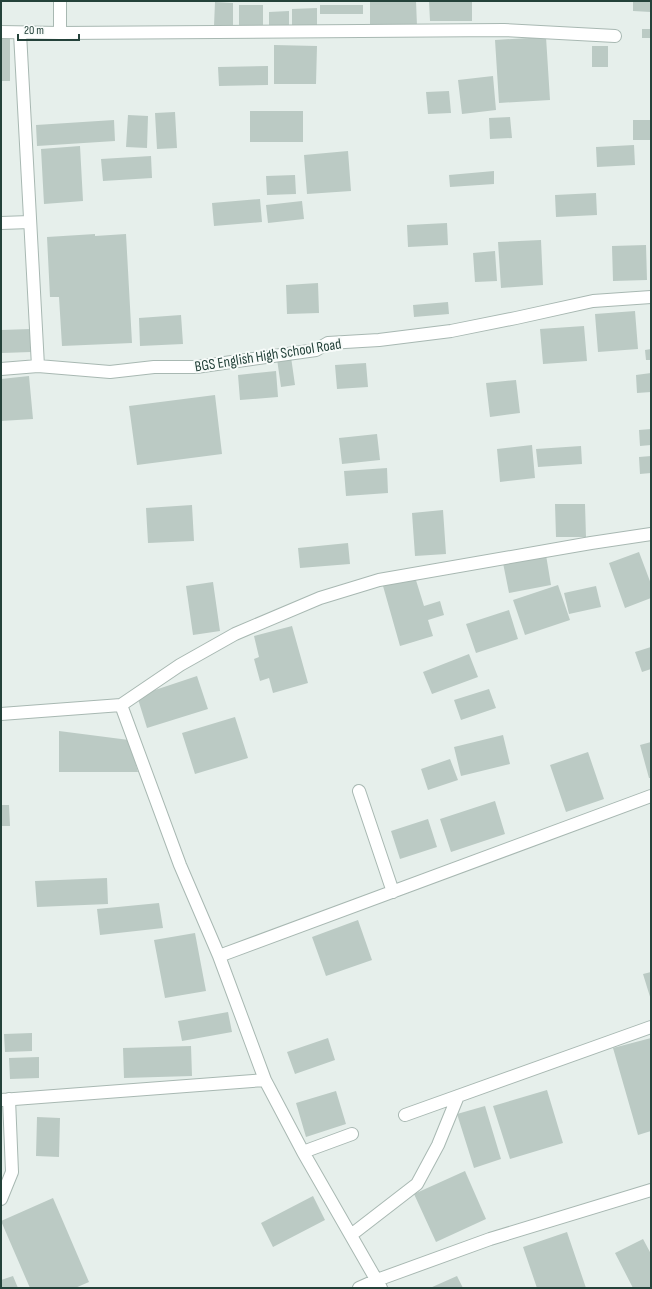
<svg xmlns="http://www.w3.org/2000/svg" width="652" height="1289" font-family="'Sofia Sans Condensed',sans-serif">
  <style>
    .building { fill: #bbcac4 }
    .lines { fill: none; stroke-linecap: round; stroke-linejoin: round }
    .minor-casing { stroke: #a8b8b2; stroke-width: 14 }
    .minor { stroke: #fff; stroke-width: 12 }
    .labels { text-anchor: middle; stroke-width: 4; stroke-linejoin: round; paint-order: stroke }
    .street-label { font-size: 15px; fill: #24423a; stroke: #f7fbf9 }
  </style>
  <rect width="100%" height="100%" fill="#e6efeb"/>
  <path class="building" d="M370 1H416L417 26 370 27Z
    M429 1H472V21H430Z
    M633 1H651V12L633 11Z
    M215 2 233 3V26H214Z
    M239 5H263V28H239Z
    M320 5H363V14H320Z
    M317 8V27H292V9Z
    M289 11V25H269V12Z
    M642 29H651V38H642Z
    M546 37 550 100 499 103 495 40Z
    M1 39H10V81H1Z
    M274 45 317 46 316 84H274Z
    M592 46H608V67H592Z
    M268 66V85L219 86 218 67Z
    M493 76 496 110 462 114 458 80Z
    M449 91 451 113 428 114 426 92Z
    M250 111H303V142H250Z
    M175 112 177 148 157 149 155 113Z
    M128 115 148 116 147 148 126 147Z
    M510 117 512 138 490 139 489 118Z
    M114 120 115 141 37 146 36 125Z
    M633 120H651V140H633Z
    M634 145 635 165 597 167 596 147Z
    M80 146 83 201 44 204 41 149Z
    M348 151 351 191 307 194 304 155Z
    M151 156 152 178 103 181 101 159Z
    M494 171V184L450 187 449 175Z
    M295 175 296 194 267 195 266 176Z
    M596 193 597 215 556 217 555 195Z
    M260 199 262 222 214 226 212 203Z
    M302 201 304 219 268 223 266 205Z
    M447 223 448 245 408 247 407 225Z
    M95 234V236L126 234 132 343 62 346 59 297H50L47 237Z
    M541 240 543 285 501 288 498 242Z
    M646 245 647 280 613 281 612 246Z
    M495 251 497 281 475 282 473 253Z
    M318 283 319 313 287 314 286 285Z
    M448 302 449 314 414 317 413 305Z
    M635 311 638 349 598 352 595 314Z
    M181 315 183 344 140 346 139 318Z
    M584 326 587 361 543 364 540 329Z
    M30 329 31 352 2 353 1 330Z
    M651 349V360H646L645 350Z
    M291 357 295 385 281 387 277 359Z
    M366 363 368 387 337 389 335 365Z
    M276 371 278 397 240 400 238 375Z
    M651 373V392L637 393 636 375Z
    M29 376 33 419 1 421V379Z
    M516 380 520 413 490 417 486 383Z
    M215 395 222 454 137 465 129 406Z
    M651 429V445L640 446 639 430Z
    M377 434 380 460 342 464 339 438Z
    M532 445 535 478 500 482 497 449Z
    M581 446 582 464 538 467 536 449Z
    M651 456V473L640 474 639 457Z
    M387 468 388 493 346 496 344 471Z
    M555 504H585L586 537H556Z
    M192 505 194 541 148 543 146 508Z
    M443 510 446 554 415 556 412 513Z
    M348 543 350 564 300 568 298 548Z
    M639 552 651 584V598L625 608 609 563Z
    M546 555 551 585 509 593 503 563Z
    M415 577 424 606 440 601 444 615 428 620 433 636 400 646 383 586Z
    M213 582 220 631 193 635 186 586Z
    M558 585 570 620 525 635 513 600Z
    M596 586 601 607 569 614 564 593Z
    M509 610 518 639 476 653 466 624Z
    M292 626 308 683 273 693 269 678 260 681 254 659 259 657 254 636Z
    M651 647V669L642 672 635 652Z
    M469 654 478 677 432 694 423 672Z
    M197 676 208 709 147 728 137 696Z
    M489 689 496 708 461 720 454 700Z
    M235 717 248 758 195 774 182 733Z
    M59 731 129 740 138 772H59Z
    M503 735 510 764 461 776 454 747Z
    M651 742V778H649L640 745Z
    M588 752 604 799 566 812 550 765Z
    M450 759 458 780 428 790 421 769Z
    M495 801 505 834 451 852 440 819Z
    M1 805H9L10 826H1Z
    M428 819 437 847 400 859 391 831Z
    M107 878 108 904 37 907 35 881Z
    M159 903 163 928 100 935 97 909Z
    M358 920 372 960 326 976 312 937Z
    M195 933 206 991 165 998 154 940Z
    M651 972V1000L643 974Z
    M228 1012 232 1032 182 1041 178 1021Z
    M32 1033V1051L5 1052 4 1034Z
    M328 1038 335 1060 295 1074 287 1052Z
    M651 1038V1131L638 1135 613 1048Z
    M191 1046 192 1076 124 1078 123 1048Z
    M39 1057V1078L10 1079 9 1058Z
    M547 1090 563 1143 510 1159 493 1106Z
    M336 1091 346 1124 306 1137 296 1103Z
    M485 1106 501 1159 474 1168 457 1114Z
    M37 1117 60 1118 59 1157 36 1156Z
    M465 1171 486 1219 436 1242 414 1194Z
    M313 1196 325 1220 273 1247 261 1223Z
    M53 1198 89 1282 75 1288H30L1 1221Z
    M567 1232 586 1288H537L523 1247Z
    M643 1239 651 1254V1288H633L615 1253Z
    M13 1276 18 1288H1V1280Z
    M457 1276 463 1288H430Z"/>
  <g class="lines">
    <defs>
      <path id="minor" d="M60 1V33
        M1 32 60 33 504 30 615 36
        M20 33 38 366
        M1 223 30 222
        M1 369 38 366 110 372 154 367H196L316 350 328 343 379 340 451 331 516 318 593 301 651 297
        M121 705 180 665 235 634 320 598 379 580 591 543 651 534
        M1 714 121 705 180 865 219 956
        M359 791 393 892
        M265 1080 303 1152 381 1288
        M1 1100 265 1080 219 956 651 796
        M405 1115 651 1027
        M303 1152 352 1134
        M1 1199 12 1172 9 1099
        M351 1235 417 1184 438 1145 458 1096
        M359 1288 377 1280 490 1239 651 1190"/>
    </defs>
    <use href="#minor" class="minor-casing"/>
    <use href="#minor" class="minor"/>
  </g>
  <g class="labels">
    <g class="street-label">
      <text transform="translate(268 355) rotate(-9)" y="5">BGS English High School Road</text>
    </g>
  </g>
  <rect width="652" height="1289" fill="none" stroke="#24423a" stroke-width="4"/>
  <path d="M18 34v6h61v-6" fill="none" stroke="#24423a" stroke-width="2"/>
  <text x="24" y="34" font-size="12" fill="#24423a" stroke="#f7fbf9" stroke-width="3" paint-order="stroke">20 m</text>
</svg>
